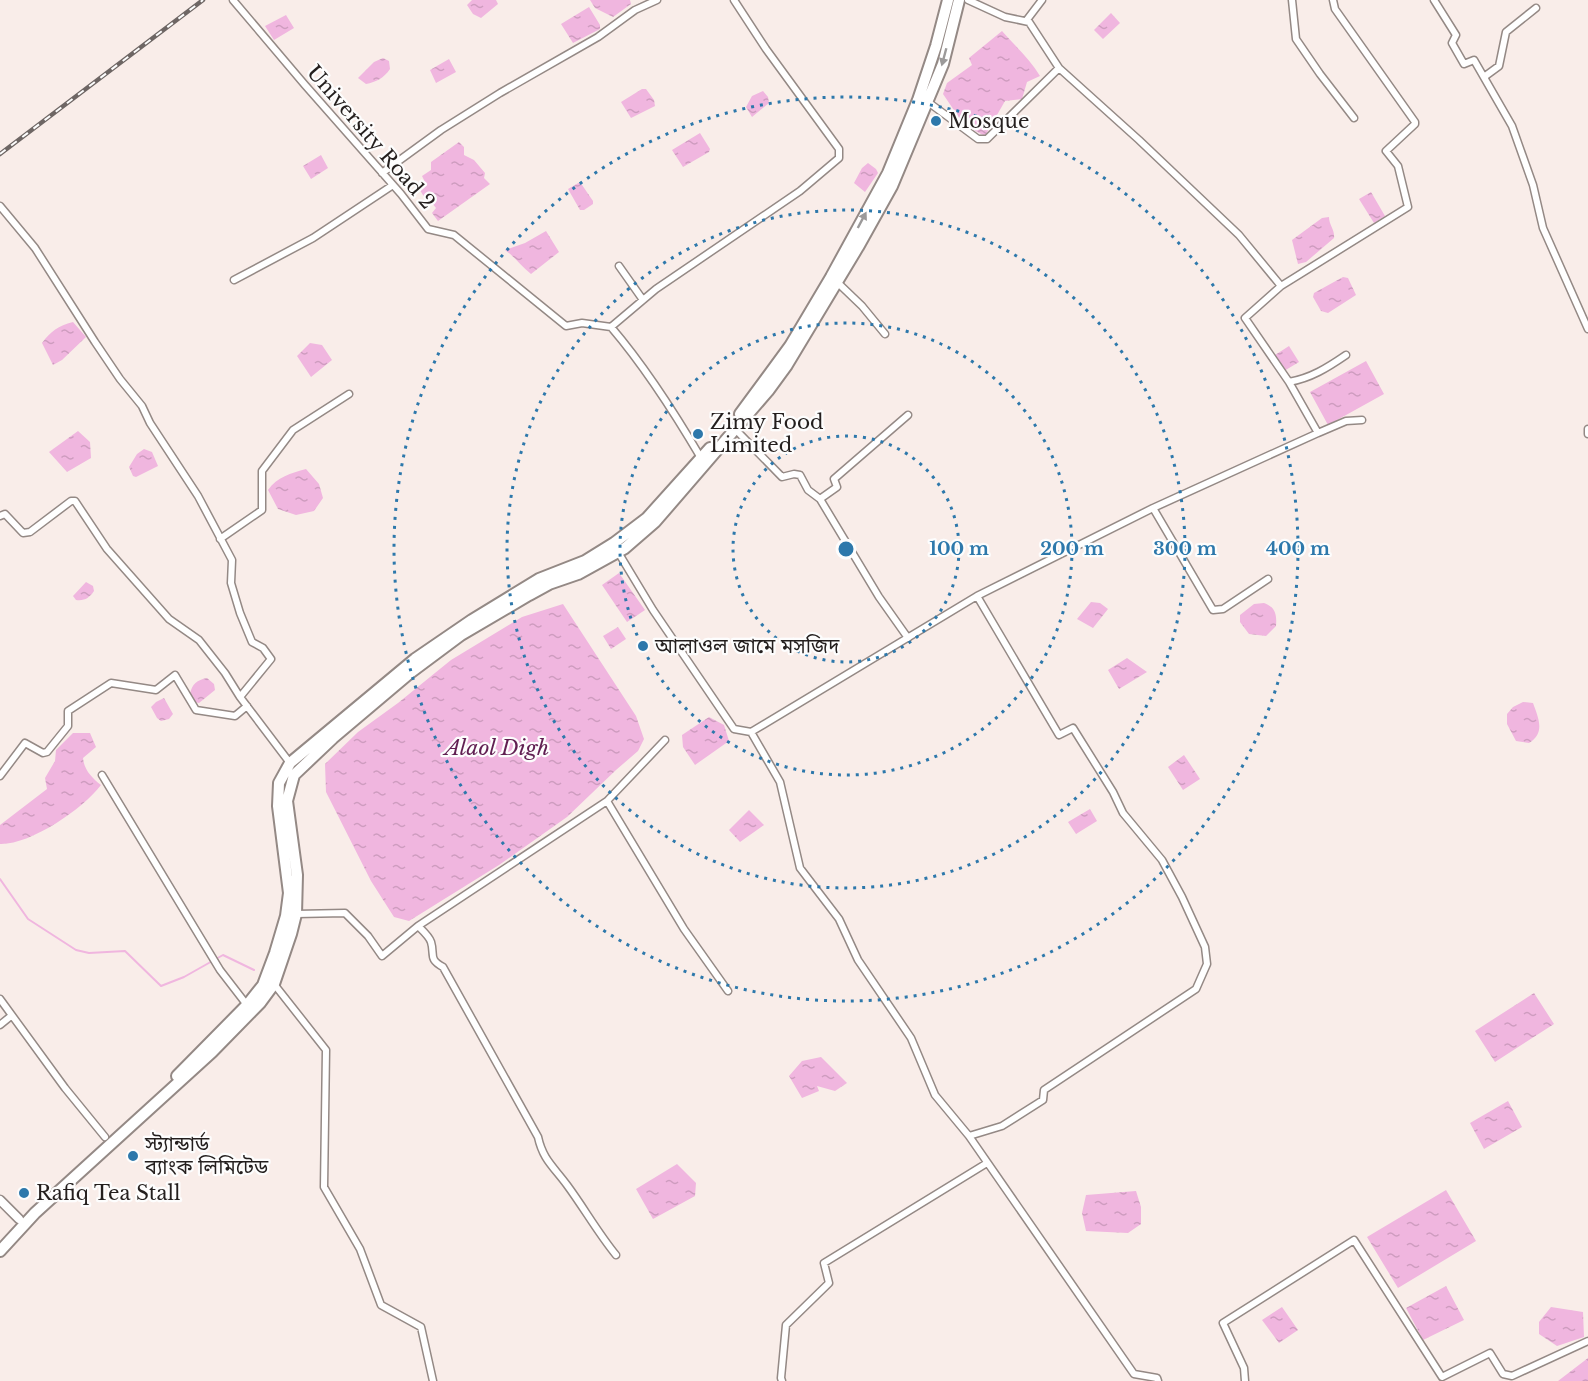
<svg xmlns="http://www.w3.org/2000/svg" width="1588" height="1381" font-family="'Libre Baskerville','Noto Sans Bengali',serif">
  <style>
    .water { fill: url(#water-ripples) }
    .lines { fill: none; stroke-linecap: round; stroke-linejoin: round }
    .stream { stroke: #f0b6df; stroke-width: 2 }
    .minor-casing { stroke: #948985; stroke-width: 9 }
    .secondary-casing { stroke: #948985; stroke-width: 11 }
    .trunk-casing { stroke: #948985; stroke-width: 14 }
    .minor { stroke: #fff; stroke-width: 6 }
    .secondary { stroke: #fff; stroke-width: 8 }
    .trunk { stroke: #fff; stroke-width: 10 }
    .rail-casing { stroke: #6e6664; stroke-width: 4.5 }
    .rail { stroke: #fdfdfd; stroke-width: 2; stroke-dasharray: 7; stroke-linecap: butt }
    .oneway { fill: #9c9a9a }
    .ring { fill: none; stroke: #2d78ab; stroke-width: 3; stroke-dasharray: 3 6 }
    .poi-dot { fill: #2d78ab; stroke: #fdfdfd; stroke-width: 2 }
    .labels { text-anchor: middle; stroke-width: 4.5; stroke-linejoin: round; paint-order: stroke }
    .poi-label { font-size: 20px; fill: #241f1e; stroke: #fdfdfd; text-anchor: start }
    .street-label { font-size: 20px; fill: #241f1e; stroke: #fdfdfd }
    .water-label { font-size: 21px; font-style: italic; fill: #611f52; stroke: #fdfdfd }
    .centre { fill: #2d78ab; stroke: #fdfdfd; stroke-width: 3 }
    .ring-label { font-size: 18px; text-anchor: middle; font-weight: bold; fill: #2d78ab; stroke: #fdfdfd; stroke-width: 4.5; stroke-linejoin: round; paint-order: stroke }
  </style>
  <defs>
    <pattern id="water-ripples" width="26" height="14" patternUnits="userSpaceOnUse" patternTransform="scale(1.5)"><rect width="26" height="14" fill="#f0b6df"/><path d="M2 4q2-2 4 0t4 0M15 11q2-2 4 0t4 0" fill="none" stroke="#ce9cbf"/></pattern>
  </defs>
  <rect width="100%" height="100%" fill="#f9ede9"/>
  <path class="water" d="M472 0H496L498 4 481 18 473 14 467 5Z
    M590 0H630L631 4 613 17 595 8Z
    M589 7 600 25V29L573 43 561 24Z
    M1111 13 1120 23 1103 39 1094 30Z
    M286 15 294 28 274 40 265 26Z
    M1002 31C1015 46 1030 59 1040 76L1027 82 1022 99 1005 101 985 136 964 125 943 94 947 83 972 65 969 58Z
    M383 58 389 61 390 69C384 78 376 82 366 84L358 78 374 62Z
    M449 59 456 72 436 83 430 70Z
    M642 89H646L654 100 655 106 631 118 621 102Z
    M763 91 768 97 769 103 752 117 746 107 752 96Z
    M700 133 710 149 709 152 683 167 672 150Z
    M459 142 464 147V155L474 160 485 173 484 178 490 184 438 221 432 213 436 208 428 198 426 200 418 187 425 182 422 176 431 170V162Z
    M321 155 328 168 311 179 303 166Z
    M868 163 876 169 878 173 865 192 854 183 862 168Z
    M580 182 593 201V204L584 210H580L568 189Z
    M1371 192 1385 216 1374 223 1359 199Z
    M1329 217C1329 225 1335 230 1334 238L1306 262 1298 264 1292 240 1322 218Z
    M546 231 559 252 531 274C521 266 515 257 505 250L525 243Z
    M1343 277 1348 278 1356 295 1328 313 1321 311 1313 297 1314 293Z
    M73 322 86 337 62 360 53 365 42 343C51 331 58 326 73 322Z
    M310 343 322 345 332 360 311 377 297 356Z
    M1289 346 1299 362 1284 371 1275 355Z
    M1366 361 1384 394 1328 425 1310 392Z
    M78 431 90 442 91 458 67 472 49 452Z
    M144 449 152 452 158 466 136 477 133 476 129 467 137 454Z
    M306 469 319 484 323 498 314 511 296 515 278 509 268 490C277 477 291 473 306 469Z
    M619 573 645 610 627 622 602 585Z
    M86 582 93 586 94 591C89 598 85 601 76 600L73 596Z
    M1091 602 1100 603 1108 609 1093 628 1077 619Z
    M1264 603C1275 607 1277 614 1276 626L1266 636 1249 634 1240 622V615L1254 604Z
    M563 604 636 716 644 739 638 751 616 770 567 817 499 865 409 921 394 917 371 881 326 792 325 764 358 732 398 703 451 660 522 617Z
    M618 627 626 639 611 649 603 636Z
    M1127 658 1147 672 1119 689 1108 670Z
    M207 678 214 684 215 690 199 703 195 702 190 694C192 684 197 680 207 678Z
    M164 698 173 714 169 719 161 721 157 718 151 707 156 702Z
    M1523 702 1533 703C1538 717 1546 733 1529 743L1516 741 1507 724V714L1513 707Z
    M709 717 724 725 729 741 695 765 683 747 682 735Z
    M73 733H90L96 747 83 758C84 770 92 778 101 785 83 809 30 845 0 844V825L47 789 45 778 55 761 56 750Z
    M1184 755 1200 779 1183 790 1168 767Z
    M1090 809 1097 821 1076 834 1068 822Z
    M749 810 764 825 740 842 729 830Z
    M1534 993 1554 1024 1495 1062 1475 1031Z
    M821 1057 847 1083 835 1091 817 1086 819 1091 802 1098 789 1076 802 1061Z
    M1508 1101 1522 1127 1484 1149 1470 1123Z
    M677 1164 696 1183 695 1196 653 1219 636 1189Z
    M1446 1190 1476 1241 1398 1288 1367 1237Z
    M1136 1191 1141 1207V1224L1128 1233 1086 1231 1082 1213 1086 1195Z
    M1446 1286 1464 1320 1423 1340 1406 1308Z
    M1282 1307 1298 1330 1279 1343 1262 1320Z
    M1551 1307 1583 1312 1584 1337 1557 1346 1539 1334V1322Z
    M1588 1358V1381H1558Z"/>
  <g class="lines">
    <path class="stream" d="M0 879 28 919 76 950 89 953 125 951 161 986 184 977 223 955 254 970"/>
    <defs>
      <path id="minor" d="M233 0 305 85 401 194 428 229 454 235 566 326 582 323 611 327C646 368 674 412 701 458
        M968 0 1005 17 1029 22 1059 68 1139 140 1239 235 1281 286 1245 318 1289 382 1318 433 1153 508 977 596 1059 735 1073 728 1113 792 1123 813 1162 860 1182 897 1205 947 1207 964 1196 989 1044 1090 1043 1100 1002 1126 969 1136
        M1292 0 1296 39 1320 74 1354 118
        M1434 0 1456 35 1452 43 1464 64 1474 60 1512 126 1533 185 1543 228 1588 329
        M1026 21 1042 0
        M1484 77 1499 66 1506 32 1536 8
        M928 102 978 139H987L1059 68
        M382 173 441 130 500 93 598 37 635 10 657 0
        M0 206 35 248 95 342 120 379 142 406 150 423 198 496 232 560 231 583 240 613 252 642 263 648 271 659 240 697 290 763
        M619 266 643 300
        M234 280 313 238 393 185
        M837 282 862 306 885 334
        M1281 286 1408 207 1398 166 1386 151 1415 124V122L1335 9 1333 0
        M611 327 656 289 800 191 839 158V149L766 49 734 0
        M1289 382C1311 378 1327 368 1346 355
        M735 429 782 477 794 474 800 475 808 490 820 499 879 597 908 638
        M1588 429V434
        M1318 433 1346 421 1362 420
        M820 499 837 487 834 479 908 415
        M1153 508 1213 610 1223 609 1268 579
        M0 516 5 514 23 533 30 532 71 501H75L107 549 169 619 199 640 225 673 240 697
        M220 539 262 510V471L293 430 349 394
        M618 552 653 610 734 729 751 732 780 782 800 868 839 919 858 960 911 1038 935 1095 969 1136 1134 1374 1157 1378 1158 1381
        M751 732 977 596
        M102 775 220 970 247 1005
        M0 776 25 743 43 753 47 752 68 726V711L111 683 156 690 175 675 196 710 235 716 247 706
        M607 801 684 929 728 991
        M296 914 345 913 368 936 382 956 418 926C422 930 429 936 431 942 435 955 428 959 443 967L538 1137C543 1160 554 1167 567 1185 584 1208 598 1233 616 1255
        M418 926 607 801 665 740
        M274 984 326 1050 324 1187 360 1249 381 1305 421 1327 433 1381
        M0 999 65 1088 105 1137
        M0 1025 11 1016
        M782 1381 781 1378 786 1325 829 1283 824 1263 987 1163
        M1245 1381 1244 1368 1223 1323 1354 1240 1442 1377 1490 1353 1503 1374 1512 1376 1588 1341"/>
      <path id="secondary" d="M0 1200 19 1219"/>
      <path id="trunk" d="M740 414 790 346 831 277 888 173 918 100 936 46 948 0
        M177 1076 247 1005 263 985 275 953 286 916 289 893 278 806 279 783 290 763 415 659 472 620 539 579 585 561 614 543 647 518 710 448
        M0 1251 35 1213 212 1052 260 1003 274 984 291 934 296 914 297 875 287 801 294 775 333 738 410 673 461 635 529 595 549 584 578 574 625 548 655 522 768 391 787 365 858 247 892 186 943 64 959 0"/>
    </defs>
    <use href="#minor" class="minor-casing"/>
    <use href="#secondary" class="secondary-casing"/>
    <use href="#trunk" class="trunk-casing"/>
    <use href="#minor" class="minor"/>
    <use href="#secondary" class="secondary"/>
    <use href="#trunk" class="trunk"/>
    <defs>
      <path id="rail" d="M0 154 203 0"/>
    </defs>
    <use href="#rail" class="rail-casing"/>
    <use href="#rail" class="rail"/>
  </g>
  <defs><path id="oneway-solid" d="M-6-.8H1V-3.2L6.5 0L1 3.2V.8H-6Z" transform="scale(1.5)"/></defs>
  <g class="oneway">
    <use href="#oneway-solid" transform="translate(944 57) rotate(105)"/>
    <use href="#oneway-solid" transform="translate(862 220) rotate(-62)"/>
  </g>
  <g class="ring">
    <circle cx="846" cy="549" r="113"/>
    <circle cx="846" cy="549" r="226"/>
    <circle cx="846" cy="549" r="339"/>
    <circle cx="846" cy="549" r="452"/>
  </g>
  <g class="poi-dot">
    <circle cx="936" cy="121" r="6"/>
    <circle cx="698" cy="434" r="6"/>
    <circle cx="643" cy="646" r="6"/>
    <circle cx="133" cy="1156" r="6"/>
    <circle cx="24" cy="1193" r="6"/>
  </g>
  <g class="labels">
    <g class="poi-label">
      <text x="948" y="128">Mosque</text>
      <text x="710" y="429">Zimy Food<tspan x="710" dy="23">Limited</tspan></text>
      <text x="655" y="653">আলাওল জামে মসজিদ</text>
      <text x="145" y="1151">স্ট্যান্ডার্ড<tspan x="145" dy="23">ব্যাংক লিমিটেড</tspan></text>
      <text x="36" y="1200">Rafiq Tea Stall</text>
    </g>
    <g class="street-label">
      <text transform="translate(371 137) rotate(49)" y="7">University Road 2</text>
    </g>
    <g class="water-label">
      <text x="497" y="755">Alaol Digh</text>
    </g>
  </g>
  <circle cx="846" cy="549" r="9" class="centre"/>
  <g class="ring-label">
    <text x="959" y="555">100 m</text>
    <text x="1072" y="555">200 m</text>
    <text x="1185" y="555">300 m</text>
    <text x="1298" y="555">400 m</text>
  </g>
</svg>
